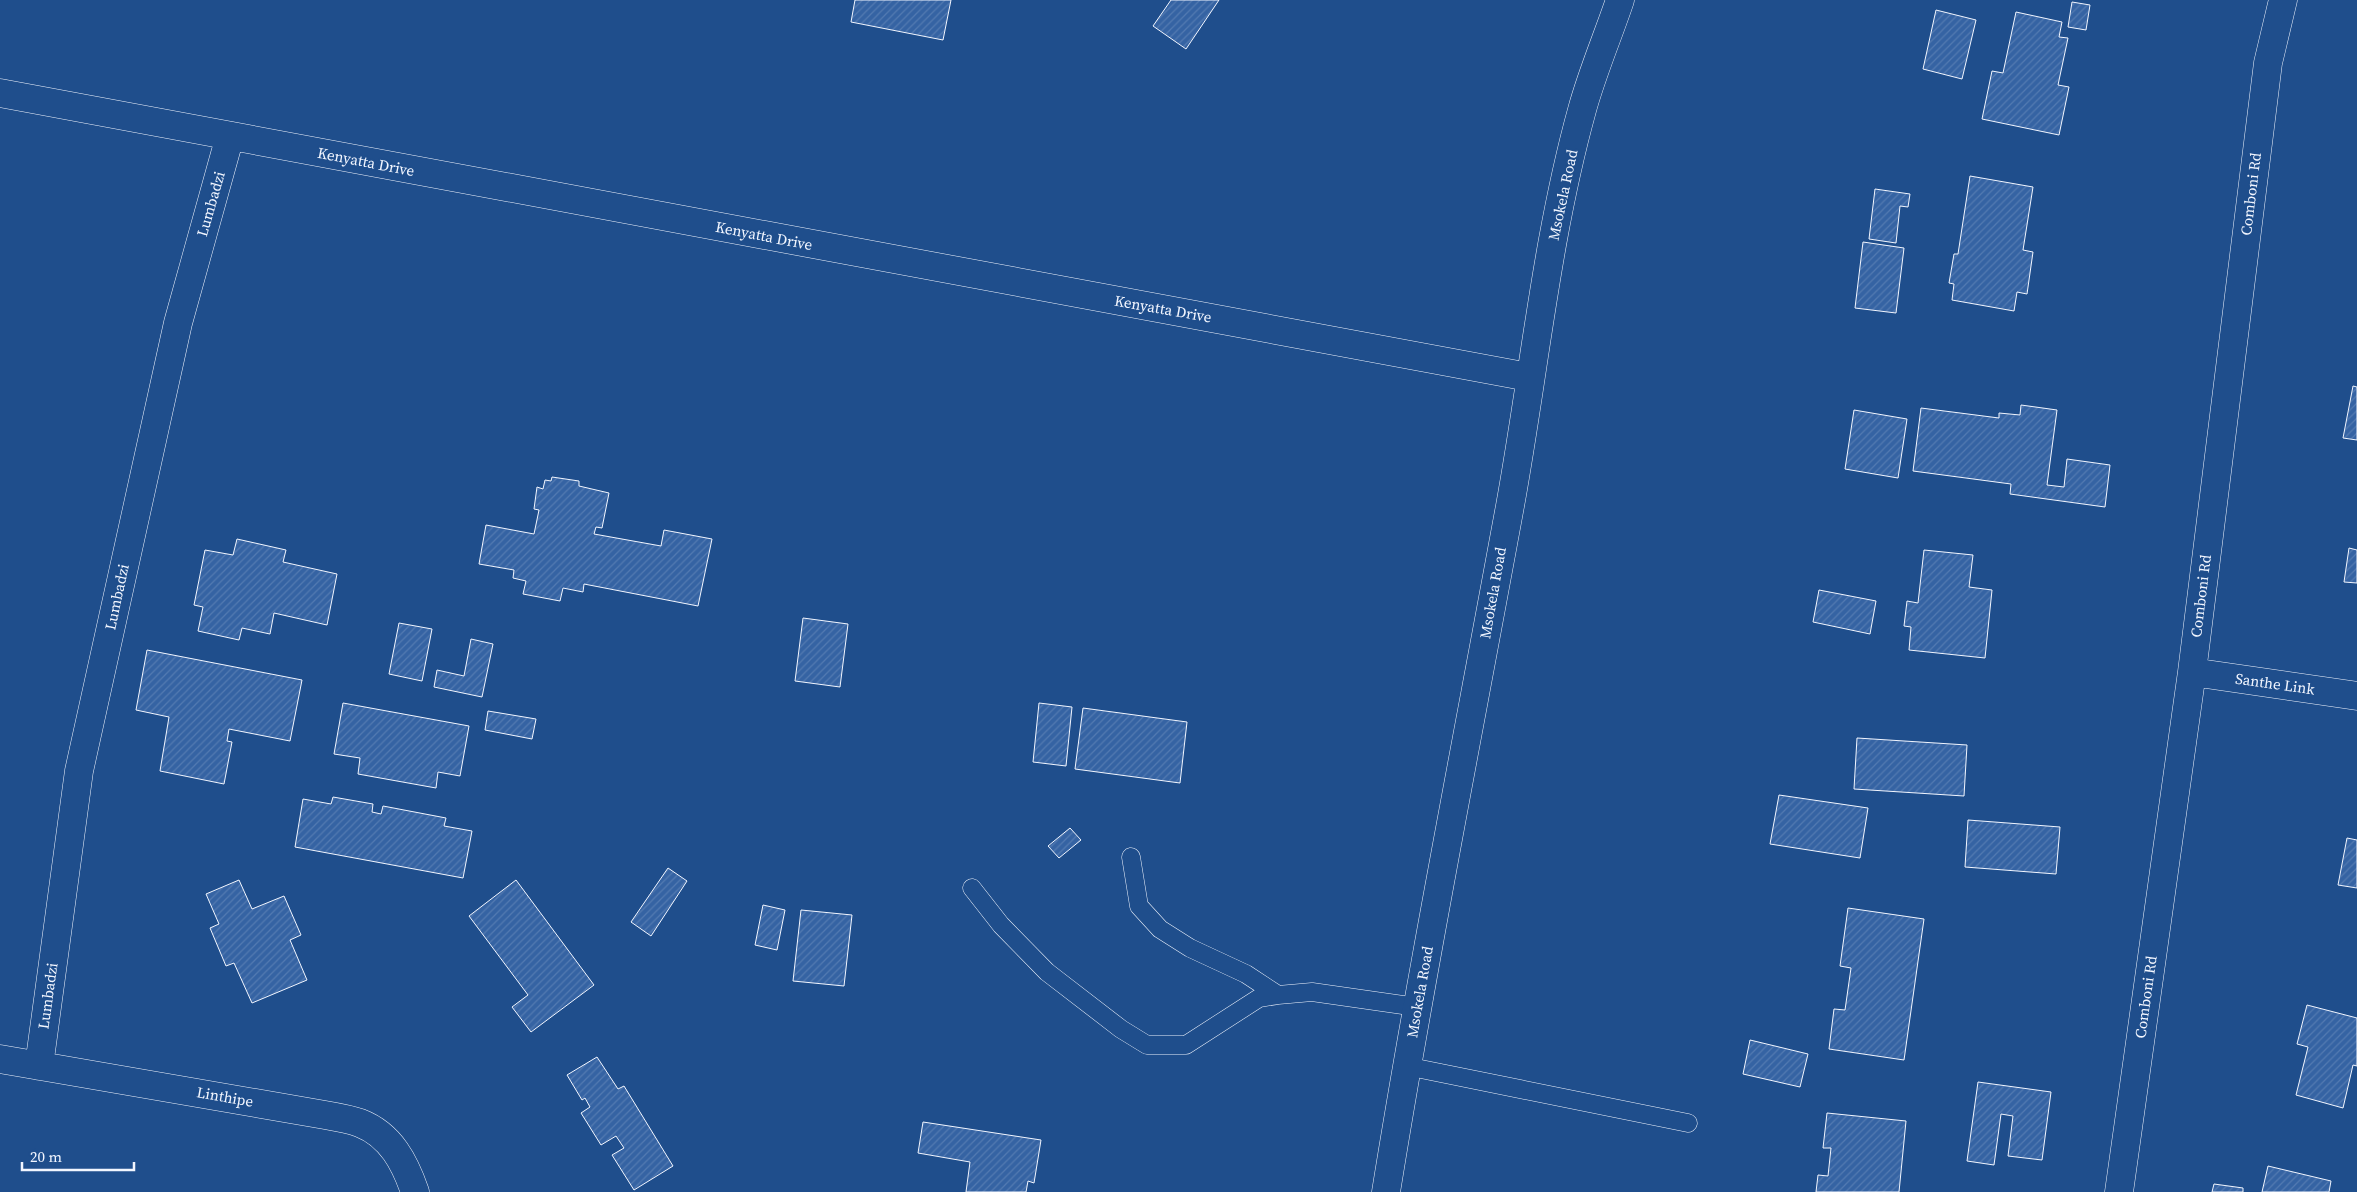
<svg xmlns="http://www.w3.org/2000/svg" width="2357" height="1192" font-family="'Source Serif 4',serif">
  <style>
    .building { fill: url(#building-hatch); stroke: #f2f6ff }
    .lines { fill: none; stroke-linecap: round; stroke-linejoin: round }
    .service-casing { stroke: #f2f6ff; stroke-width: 19 }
    .minor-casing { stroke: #f2f6ff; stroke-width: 29 }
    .service { stroke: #1f4e8c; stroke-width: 18 }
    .minor { stroke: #1f4e8c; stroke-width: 28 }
    .labels { text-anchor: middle; stroke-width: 4; stroke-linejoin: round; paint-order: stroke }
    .street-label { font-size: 15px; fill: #f2f6ff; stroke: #1f4e8c }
  </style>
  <defs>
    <pattern id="building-hatch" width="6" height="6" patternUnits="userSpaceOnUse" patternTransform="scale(1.25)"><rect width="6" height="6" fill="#3563a3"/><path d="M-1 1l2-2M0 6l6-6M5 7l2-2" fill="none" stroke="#537ab1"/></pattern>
  </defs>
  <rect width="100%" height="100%" fill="#1f4e8c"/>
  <path class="building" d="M855 0H951L943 40 851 22Z
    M1171 0H1219L1186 49 1153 26Z
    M2072 2 2090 5 2086 30 2068 27Z
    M1936 10 1976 20 1962 79 1923 69Z
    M2016 12 2062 22 2059 37 2068 38 2058 85 2069 87 2059 135 1982 119 1992 71 2003 73Z
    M1970 176 2033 187 2023 250 2033 252 2027 294 2017 292 2014 311 1952 300 1954 284 1949 283 1954 254H1958Z
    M1875 189 1910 194 1908 207 1900 206 1896 243 1869 239Z
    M1863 242 1904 248 1896 313 1855 308Z
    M2353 386 2357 387V440L2343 438Z
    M2021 405 2057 410 2047 485 2064 487 2067 459 2110 465 2105 507 2010 494 2011 484 1913 471 1921 408 1999 418V413L2020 415Z
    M1854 410 1907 419 1898 478 1845 469Z
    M552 477 579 481V486L609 493 602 528 596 527 594 534 661 546 664 530 712 539 698 606 584 584 583 592 563 588 560 601 523 594 526 581 513 578 514 570 479 564 486 525 534 534 539 510 534 509 537 487 543 489 545 480 551 481Z
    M237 539 286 550 283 562 337 574 327 625 274 613 270 634 242 628 239 640 198 631 203 607 194 605 205 550 233 555Z
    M2349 548 2357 550V583L2344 582Z
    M1924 550 1973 555 1969 587 1992 590 1985 658 1909 650 1911 627 1904 626 1907 601 1918 603Z
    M1819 590 1876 601 1870 634 1813 622Z
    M803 618 848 624 840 687 795 681Z
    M399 623 432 629 422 681 389 674Z
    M471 639 493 644 482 697 434 687 437 670 464 676Z
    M147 650 302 680 290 741 229 729 227 741 232 742 224 784 160 771 169 717 136 710Z
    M343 703 469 726 460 776 438 772 436 788 358 774 360 758 334 754Z
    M1039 703 1072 707 1066 766 1033 762Z
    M1083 708 1187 722 1180 783 1075 769Z
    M488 711 536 719 532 739 485 730Z
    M1857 738 1967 745 1964 796 1854 789Z
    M1779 795 1868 808 1860 858 1770 844Z
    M333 797 373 804 372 812 381 814 383 806 446 818 444 826 472 831 463 878 295 847 303 799 331 804Z
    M1968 820 2060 827 2056 874 1965 867Z
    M1070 828 1081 840 1059 858 1048 846Z
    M2347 838 2357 840V888L2338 885Z
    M668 868 687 881 651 936 631 922Z
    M239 880 252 909 284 896 301 935 290 940 307 980 252 1003 234 963 226 966 210 928 219 924 206 894Z
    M516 880 594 985 531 1032 512 1007 528 995 469 916Z
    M763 905 785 910 777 950 755 945Z
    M1848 908 1924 919 1904 1060 1829 1049 1834 1009 1845 1010 1851 968 1840 966Z
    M801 910 852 915 844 986 793 981Z
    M2307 1005 2357 1018V1066L2353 1065 2343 1108 2296 1095 2308 1047 2297 1044Z
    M1750 1040 1808 1054 1800 1087 1743 1074Z
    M597 1057 618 1089 624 1086 673 1166 634 1190 612 1155 624 1148 616 1136 601 1145 581 1113 590 1107 585 1098 582 1100 567 1075Z
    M1978 1082 2051 1092 2042 1160 2008 1156 2013 1116 2001 1114 1994 1165 1967 1161Z
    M1827 1113 1906 1121 1899 1192H1816L1818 1175 1828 1176 1831 1148H1823Z
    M923 1122 1041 1140 1034 1183 1028 1181 1026 1192H966L970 1162 918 1153Z
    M2268 1166 2331 1181 2329 1192H2262Z
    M2214 1184 2243 1188V1192H2212Z"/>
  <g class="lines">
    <defs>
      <path id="service" d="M1131 857 1139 906 1160 929 1190 948 1246 974 1278 995
        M972 888 1001 925 1047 972 1121 1029 1147 1045H1186L1259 998 1278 995 1312 992 1417 1007
        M1406 1066 1688 1123"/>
      <path id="minor" d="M0 93 1529 377
        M2192 672 2357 696
        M0 1059 325 1115C337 1117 349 1119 360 1123 391 1135 405 1163 415 1192
        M39 1066 79 771 178 323 230 136
        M1386 1192C1423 963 1468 735 1510 506 1534 374 1546 240 1582 110 1592 73 1608 36 1620 0
        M2119 1192 2192 672 2268 63 2283 0"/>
    </defs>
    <use href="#service" class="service-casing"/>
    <use href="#minor" class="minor-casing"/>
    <use href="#service" class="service"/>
    <use href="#minor" class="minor"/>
  </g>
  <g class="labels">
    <g class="street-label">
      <text transform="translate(366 162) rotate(11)" y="5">Kenyatta Drive</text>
      <text transform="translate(2251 194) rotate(-83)" y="5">Comboni Rd</text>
      <text transform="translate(1563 195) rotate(-78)" y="5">Msokela Road</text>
      <text transform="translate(211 204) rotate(-74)" y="5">Lumbadzi</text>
      <text transform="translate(764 236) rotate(11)" y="5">Kenyatta Drive</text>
      <text transform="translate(1163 309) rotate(10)" y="5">Kenyatta Drive</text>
      <text transform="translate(1493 593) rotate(-80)" y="5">Msokela Road</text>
      <text transform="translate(2201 596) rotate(-83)" y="5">Comboni Rd</text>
      <text transform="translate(117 597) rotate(-78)" y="5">Lumbadzi</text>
      <text transform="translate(2275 684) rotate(8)" y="5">Santhe Link</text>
      <text transform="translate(1420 992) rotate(-80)" y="5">Msokela Road</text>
      <text transform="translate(48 996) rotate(-82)" y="5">Lumbadzi</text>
      <text transform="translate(2146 997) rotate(-82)" y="5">Comboni Rd</text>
      <text transform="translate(225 1097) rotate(10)" y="5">Linthipe</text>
    </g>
  </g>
  <path d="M22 1162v8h112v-8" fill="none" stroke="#f2f6ff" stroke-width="2.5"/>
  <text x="30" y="1162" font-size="15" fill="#f2f6ff" stroke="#1f4e8c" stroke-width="4" paint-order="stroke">20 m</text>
</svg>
